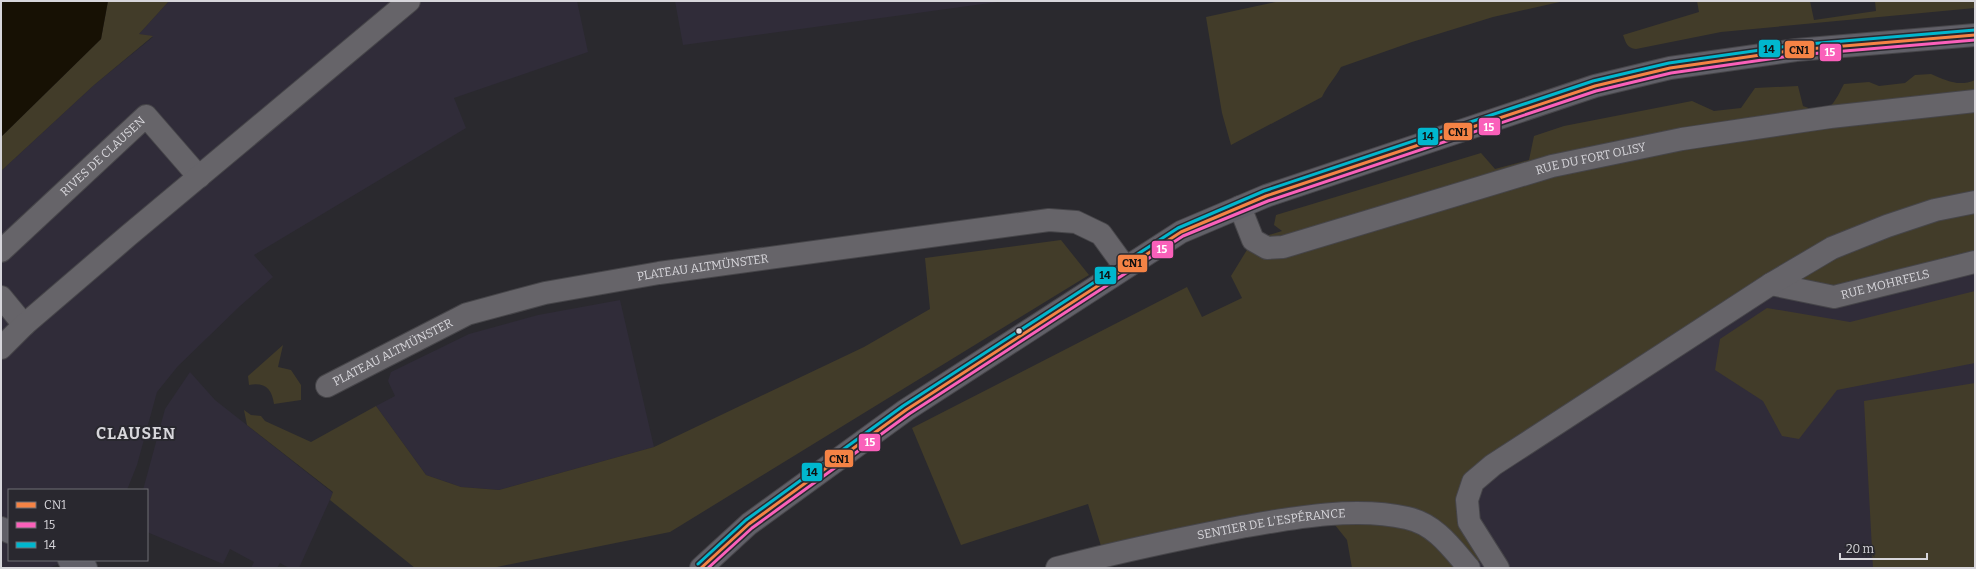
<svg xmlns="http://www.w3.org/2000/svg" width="1976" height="569" font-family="Bitter,serif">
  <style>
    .built { fill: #302c39 }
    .green { fill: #423c29 }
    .water { fill: #171104 }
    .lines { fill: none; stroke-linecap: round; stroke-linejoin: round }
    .pedestrian-casing { stroke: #464549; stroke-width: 24 }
    .minor-casing { stroke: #464549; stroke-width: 24 }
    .primary-casing { stroke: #464549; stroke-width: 24 }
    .pedestrian { stroke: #666469; stroke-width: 22 }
    .minor { stroke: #666469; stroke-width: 22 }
    .primary { stroke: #616068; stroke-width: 22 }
    .bus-1-casing { stroke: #29282f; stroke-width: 6 }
    .bus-2-casing { stroke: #29282f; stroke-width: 6 }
    .bus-3-casing { stroke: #29282f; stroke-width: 6 }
    .bus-1 { stroke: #f58345; stroke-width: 3 }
    .bus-2 { stroke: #fa60ba; stroke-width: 3 }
    .bus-3 { stroke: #00b7ce; stroke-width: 3 }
    .bus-dot { fill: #d7d6db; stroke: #29282f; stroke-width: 1.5 }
    .labels { text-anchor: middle; stroke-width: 4; stroke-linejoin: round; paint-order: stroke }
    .street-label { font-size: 12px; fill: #d7d6db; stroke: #29282f }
    .district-label { font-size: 16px; font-weight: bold; letter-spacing: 1px; fill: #d7d6db; stroke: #29282f }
    .line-badge { stroke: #29282f; stroke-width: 1.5 }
    .badge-label { font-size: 11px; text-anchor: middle; font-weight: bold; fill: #fff }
    .pale-badge-label { font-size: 11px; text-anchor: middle; font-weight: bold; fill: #111 }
  </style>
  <rect width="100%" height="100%" fill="#2a292e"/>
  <path class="built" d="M169 1H577L588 52 454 98 466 128 254 255 273 277 240 306 178 366 157 392 137 465 127 490H9V560H73L47 568H1V171L94 85 153 37 139 34Z
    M675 1H1005L683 45Z
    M1975 262V568H1469V522L1473 482 1771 284Z
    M620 300 654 447 499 490 461 487 426 475 376 406 395 396 388 381 391 372 469 334 538 315Z
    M190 372 215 400 333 493 299 568H289L280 563 277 568H251L254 562 230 549 223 564 147 532V490H143L165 409Z"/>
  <path class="green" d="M108 1H169L139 34 153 36 94 85 1 171V137L101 39Z
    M1280 1H1564L1493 17 1412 42 1341 67C1335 78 1327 86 1322 97L1231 145 1222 113 1206 17Z
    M1697 1H1810L1814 20 1876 11 1875 1H1975V8L1721 32 1636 49C1627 48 1626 43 1623 35L1699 12Z
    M1931 74C1947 81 1959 87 1975 80V262L1834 297 1771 284 1493 465 1467 500 1489 554 1469 568H1352L1347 540 1327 515 1101 546 1088 504 961 545 912 428 1187 287 1202 317 1242 298 1231 276 1253 240 1282 231 1274 225 1276 215 1481 153 1495 169 1529 160 1534 136 1564 126 1692 101 1714 111 1741 108 1755 88 1798 86 1803 106C1829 117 1833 105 1844 84L1869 82 1879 86 1905 83 1915 75Z
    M1061 240 1089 275 670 532 492 568H415L330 500 333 492 247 425 244 410 251 415 261 416 265 421 311 442 376 406 426 475 461 487 499 490 654 447 864 347 930 309 925 258Z
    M1975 291V363L1837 390 1799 439 1782 436 1763 401 1715 370 1720 339 1767 308 1850 322Z
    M283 345 278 367 291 370 301 385V400L274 404C272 389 265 382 249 385L248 376Z
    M1975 383V568H1873L1864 401Z"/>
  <path class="water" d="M1 1H108L101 39 1 137Z"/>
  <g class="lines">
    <defs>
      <g id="pedestrian">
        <path id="s1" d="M1 251 146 116 199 177"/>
        <path d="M1 297 24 325"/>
        <path d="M1 348 24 325 129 235 409 1"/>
      </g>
      <g id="minor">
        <path id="s2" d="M1240 207 1253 240 1267 248 1283 247 1552 166 1682 139 1830 117 1975 101"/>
        <path id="s3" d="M1771 284 1834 297 1975 262"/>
        <path id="s4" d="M327 386 467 314 545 293 659 273 1049 220 1076 222 1101 234 1125 267"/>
        <path id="s5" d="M1057 568C1117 552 1179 539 1241 527 1292 518 1355 506 1407 518 1435 524 1451 547 1469 568"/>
        <path d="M1498 568 1469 522 1467 500 1473 482 1493 465 1771 284 1832 248 1887 226 1935 210 1975 202"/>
      </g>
      <path id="primary" d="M1 528 9 532
        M69 560 86 568
        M701 568 749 524 906 410 1181 232 1266 196 1595 86 1670 68 1796 50 1975 35"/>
    </defs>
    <use href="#pedestrian" class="pedestrian-casing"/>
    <use href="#minor" class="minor-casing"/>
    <use href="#primary" class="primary-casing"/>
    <use href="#pedestrian" class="pedestrian"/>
    <use href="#minor" class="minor"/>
    <use href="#primary" class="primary"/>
    <defs>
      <path id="bus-1" d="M701 568 749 524 906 410 1181 232 1266 196 1595 86 1670 68 1796 50 1975 35"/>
      <path id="bus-2" d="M708 568 752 528 909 414 1183 236 1268 201 1596 91 1671 73 1797 55 1975 40"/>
      <path id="bus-3" d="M698 564 746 520 903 406 1178 228 1264 191 1593 81 1669 63 1796 45 1975 30"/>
    </defs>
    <use href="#bus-1" class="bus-1-casing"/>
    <use href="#bus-2" class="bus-2-casing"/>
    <use href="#bus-3" class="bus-3-casing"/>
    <use href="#bus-1" class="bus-1"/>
    <use href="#bus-2" class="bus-2"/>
    <use href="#bus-3" class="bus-3"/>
  </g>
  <circle class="bus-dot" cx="1019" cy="331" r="3.5"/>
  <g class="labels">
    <g class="street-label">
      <text dy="4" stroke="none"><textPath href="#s1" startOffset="139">RIVES DE CLAUSEN</textPath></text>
      <text dy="4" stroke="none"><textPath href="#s2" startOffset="388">RUE DU FORT OLISY</textPath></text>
      <text dy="4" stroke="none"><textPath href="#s4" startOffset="398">PLATEAU ALTMÜNSTER</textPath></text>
      <text dy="4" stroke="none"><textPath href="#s3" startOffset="117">RUE MOHRFELS</textPath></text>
      <text dy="4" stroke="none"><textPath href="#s4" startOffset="74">PLATEAU ALTMÜNSTER</textPath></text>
      <text dy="4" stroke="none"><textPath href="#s5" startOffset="219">SENTIER DE L'ESPÉRANCE</textPath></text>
    </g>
    <g class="district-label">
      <text x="136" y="439">CLAUSEN</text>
    </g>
  </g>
  <g class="line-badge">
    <rect x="1758" y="39" width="23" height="19" rx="4" fill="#00b7ce"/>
    <rect x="1784" y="40" width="31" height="19" rx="4" fill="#f58345"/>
    <rect x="1819" y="43" width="23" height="19" rx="4" fill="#fa60ba"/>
    <rect x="1478" y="117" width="23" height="19" rx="4" fill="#fa60ba"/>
    <rect x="1443" y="122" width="30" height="19" rx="4" fill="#f58345"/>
    <rect x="1417" y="127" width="22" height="19" rx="4" fill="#00b7ce"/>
    <rect x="1151" y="240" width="23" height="19" rx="4" fill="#fa60ba"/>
    <rect x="1117" y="254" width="31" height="19" rx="4" fill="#f58345"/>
    <rect x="1094" y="266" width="23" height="19" rx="4" fill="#00b7ce"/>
    <rect x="858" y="433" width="23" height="19" rx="4" fill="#fa60ba"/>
    <rect x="824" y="449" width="30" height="19" rx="4" fill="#f58345"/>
    <rect x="801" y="462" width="22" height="20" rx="4" fill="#00b7ce"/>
  </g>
  <g class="badge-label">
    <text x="1830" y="56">15</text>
    <text x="1489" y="131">15</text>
    <text x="1162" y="253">15</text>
    <text x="870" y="446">15</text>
  </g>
  <g class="pale-badge-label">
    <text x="1769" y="53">14</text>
    <text x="1799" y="54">CN1</text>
    <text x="1458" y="136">CN1</text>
    <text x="1428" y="140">14</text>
    <text x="1132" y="267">CN1</text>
    <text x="1105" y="279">14</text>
    <text x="839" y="463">CN1</text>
    <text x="812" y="476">14</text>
  </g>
  <rect width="1976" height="569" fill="none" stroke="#d7d6db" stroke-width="4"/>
  <rect x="8" y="489" width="140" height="72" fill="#29282f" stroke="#6f6e74"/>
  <rect x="16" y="502" width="20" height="6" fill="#f58345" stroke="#6f6e74"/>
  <text x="44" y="509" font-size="12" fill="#d7d6db">CN1</text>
  <rect x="16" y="522" width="20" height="6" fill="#fa60ba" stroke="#6f6e74"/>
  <text x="44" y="529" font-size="12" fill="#d7d6db">15</text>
  <rect x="16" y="542" width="20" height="6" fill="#00b7ce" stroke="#6f6e74"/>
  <text x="44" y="549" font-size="12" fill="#d7d6db">14</text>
  <path d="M1840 553v6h87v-6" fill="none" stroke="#d7d6db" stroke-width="2"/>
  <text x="1846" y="553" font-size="12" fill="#d7d6db" stroke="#29282f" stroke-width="3" paint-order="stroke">20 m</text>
</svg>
